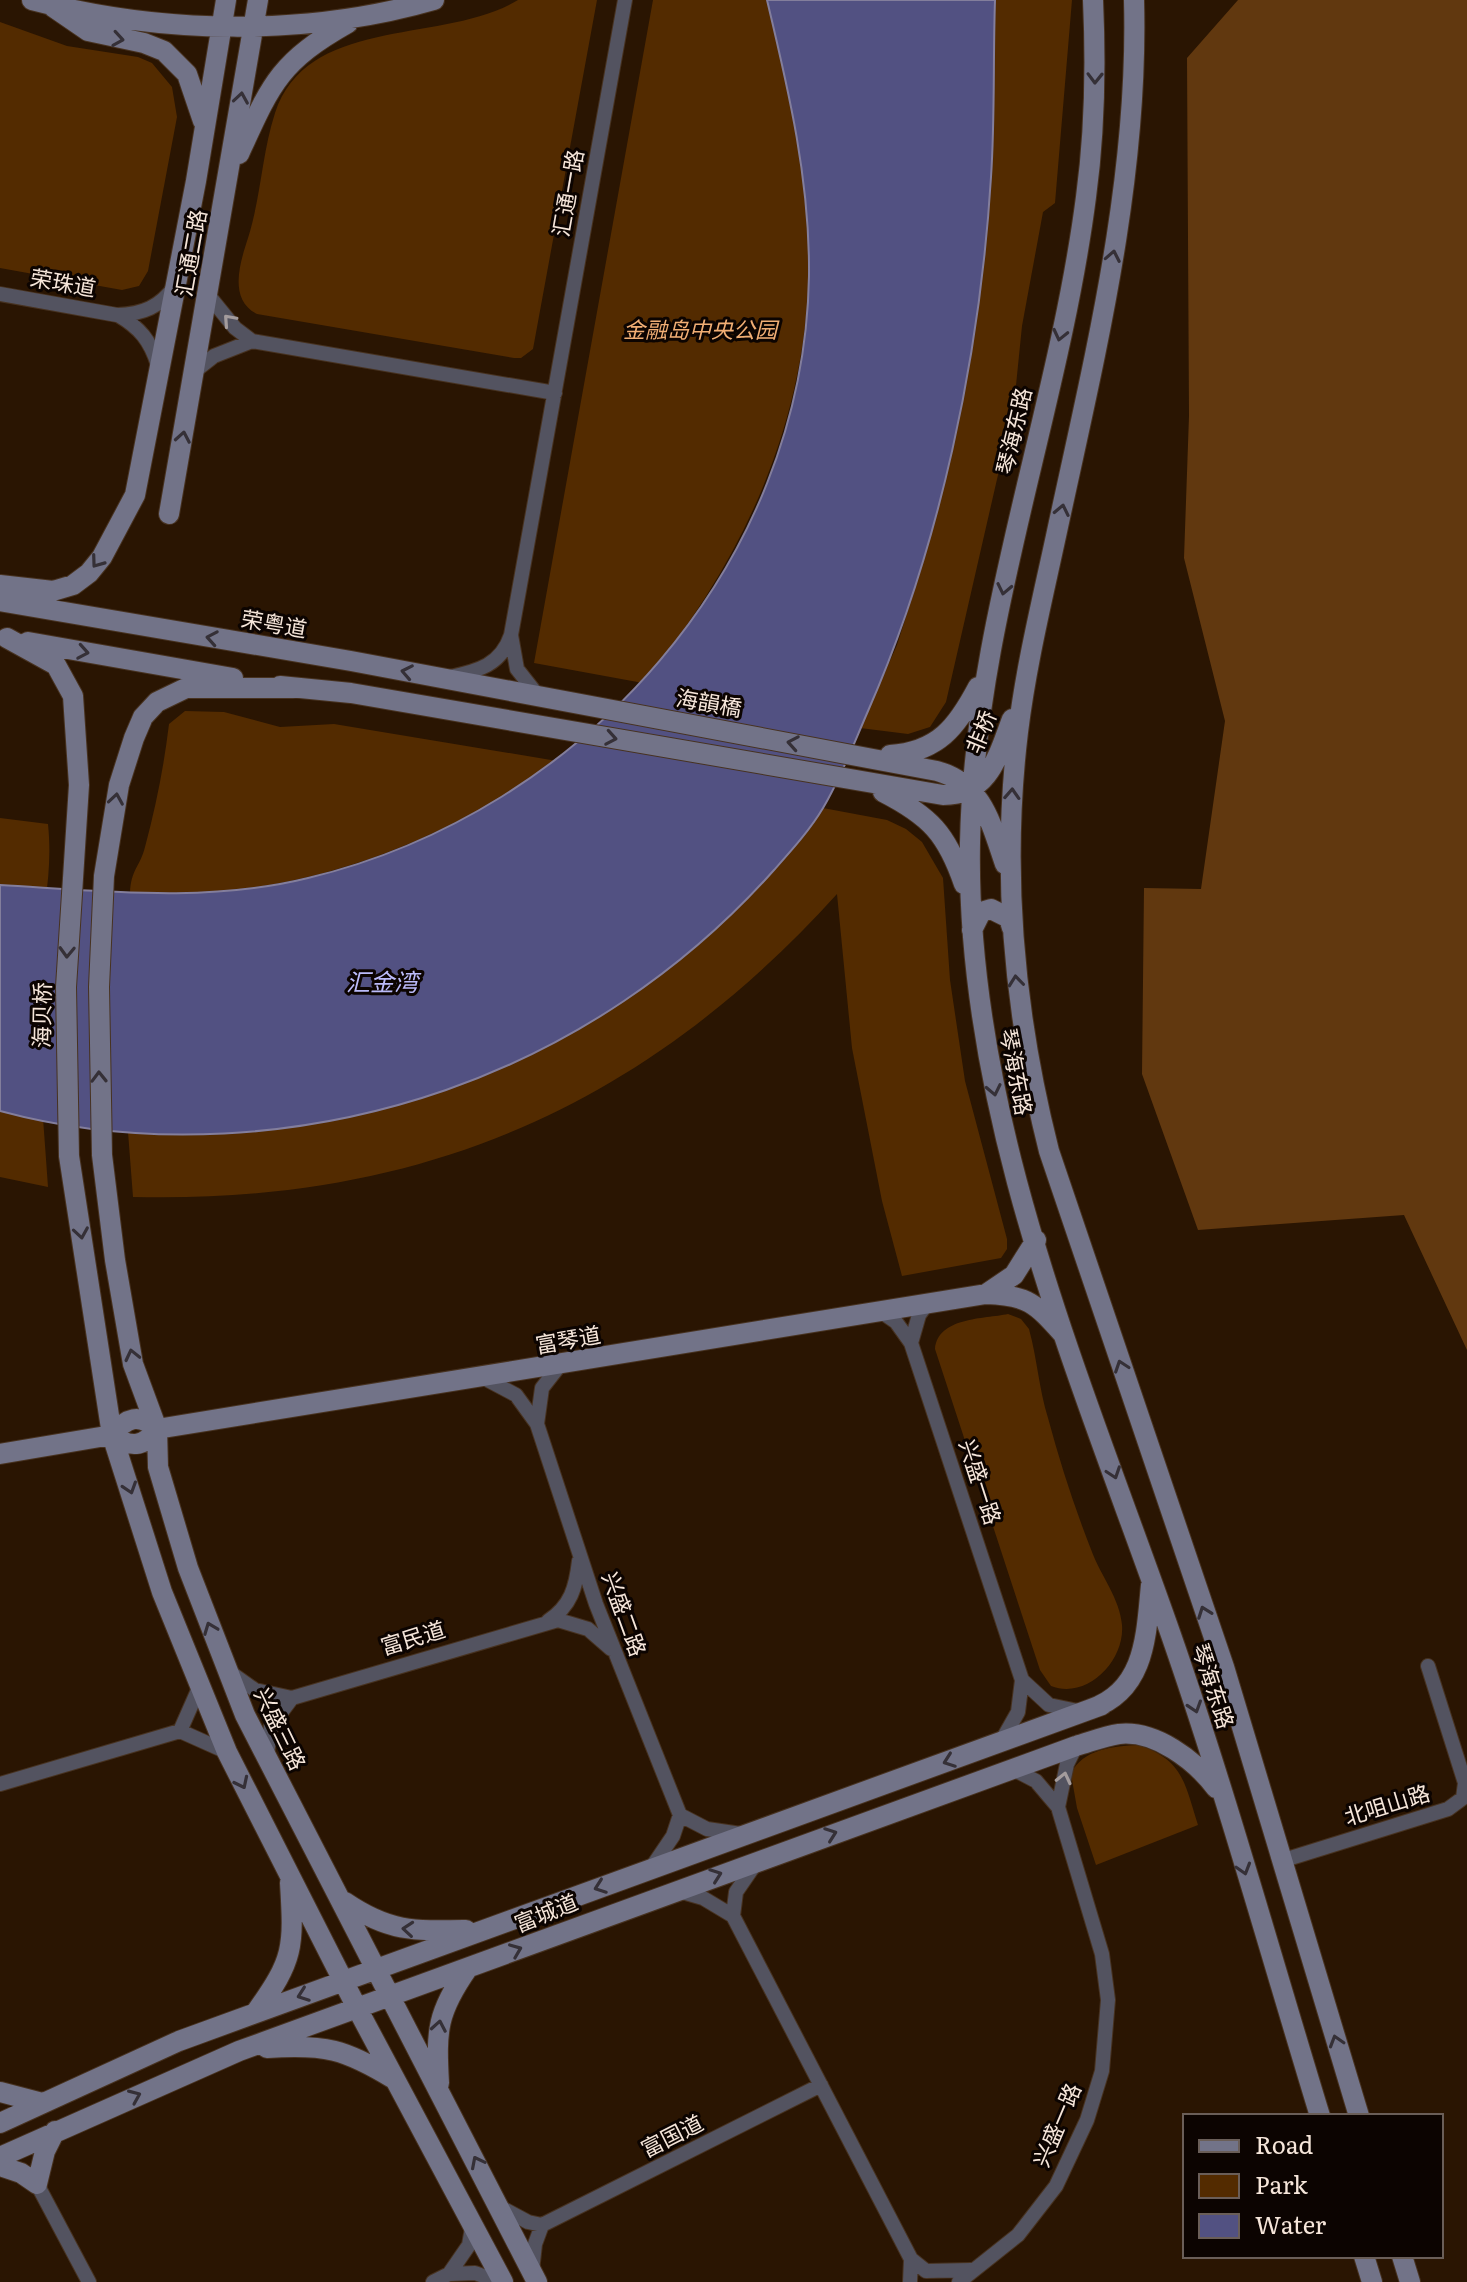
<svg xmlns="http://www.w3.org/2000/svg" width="1467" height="2282" font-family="Literata,'Noto Sans SC',serif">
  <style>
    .green { fill: #532b00 }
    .forest { fill: #61380f }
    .water { fill: #525182; stroke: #837e9c; stroke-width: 2 }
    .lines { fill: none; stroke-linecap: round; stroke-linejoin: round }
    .street-casing { stroke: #473220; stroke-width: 16 }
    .secondary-casing { stroke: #473220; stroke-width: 22 }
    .street { stroke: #535360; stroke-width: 14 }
    .secondary { stroke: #727388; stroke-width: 20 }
    .oneway { stroke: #353037 }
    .oneway2 { stroke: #a49c9d }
    .labels { text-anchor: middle; stroke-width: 6; stroke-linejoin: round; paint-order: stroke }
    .street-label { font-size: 22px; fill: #f6e6da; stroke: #0c0401 }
    .park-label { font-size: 22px; font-style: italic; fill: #f1ae74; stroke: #0c0401 }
    .water-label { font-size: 24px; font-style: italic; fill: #bbbbf9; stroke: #0c0401 }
  </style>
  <rect width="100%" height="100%" fill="#2a1502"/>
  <path class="green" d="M518 0H597L533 349 521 358H514L257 314C228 299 240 263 248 238 261 197 262 153 275 113 308 14 444 45 518 0Z
    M653 0H767C779 51 794 102 802 154 832 356 770 528 643 683L534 663Z
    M995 0H1072L1055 203 1043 212 1022 326 1014 405 946 702 930 727 908 734 860 728 897 645 921 569 958 425 991 178Z
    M0 22 67 46 138 57 152 63 172 87 177 117 148 271 139 286 122 290 0 268Z
    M185 711 224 712 280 727 334 724 557 761C431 850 286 902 130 893 131 869 140 867 145 847 156 806 164 766 169 724Z
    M823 808 887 820 906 829 922 842 943 878 950 980 965 1081 1007 1239V1249L1001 1258 902 1276 882 1201 852 1048 837 894C644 1107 421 1204 133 1197L128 1132C411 1145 652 1034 823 808Z
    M0 818 48 824C53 872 43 906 40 952 34 1030 43 1109 48 1187L0 1177Z
    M1008 1314 1021 1319 1029 1329C1037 1358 1039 1389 1048 1418 1060 1463 1075 1509 1092 1552 1101 1576 1120 1599 1122 1625 1125 1661 1087 1700 1051 1686L1040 1670 935 1349C938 1317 984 1319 1008 1314Z
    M1138 1745C1183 1759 1185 1784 1198 1825L1096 1865 1077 1808 1071 1774C1082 1749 1114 1746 1138 1745Z"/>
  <path class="forest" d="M1238 0H1467V1350L1404 1215 1198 1230 1142 1074 1144 888 1201 889 1225 721 1184 558 1189 416 1187 58Z"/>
  <path class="water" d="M767 0H995C993 59 995 119 991 177 980 356 940 547 868 711 854 743 841 778 823 808 810 830 791 851 774 870 685 970 572 1046 446 1090 305 1139 144 1150 0 1111V885C103 891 207 903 308 878 583 812 804 565 809 276 810 181 789 92 767 0Z"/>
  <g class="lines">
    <defs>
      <path id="street" d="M0 294 117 315C143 314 160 307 175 286
        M209 296 235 328 252 341 555 393
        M118 315C140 328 150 340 158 365
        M195 371 214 356 252 341
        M450 677C478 671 501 665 511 635
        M539 697 517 669 511 635 625 0
        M880 1311 896 1322 911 1343 1022 1680 1018 1712 1001 1742
        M911 1343 919 1315 927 1304
        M484 1378 516 1395 537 1424 596 1604 680 1815 707 1829 741 1834
        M537 1424 542 1388 560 1365
        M548 1621C571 1606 576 1587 579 1561
        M231 1673 255 1690 292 1698 558 1620 588 1629 611 1649
        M1022 1680 1049 1705 1078 1711
        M180 1731 227 1752
        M180 1731 199 1688
        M267 1754 271 1726 292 1698
        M1013 1769 1036 1781 1058 1807 1067 1764 1076 1746
        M0 1784 180 1731
        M1281 1861 1448 1809 1463 1798 1465 1783 1428 1666
        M652 1867 673 1836 680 1815
        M679 1891 703 1898 733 1916 911 2259 926 2271 971 2270
        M733 1916 736 1892 756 1863
        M37 2184 89 2282
        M500 2207 528 2222 542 2225 535 2244 532 2271
        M473 2222 469 2245 449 2274 475 2273 500 2282
        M542 2225 821 2085
        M433 2282 449 2274
        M910 2282 911 2259
        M959 2282 1018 2235 1056 2186 1087 2120 1102 2071 1108 2000 1102 1954 1058 1807"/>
      <path id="secondary" d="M32 0C160 34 306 37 434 0
        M1093 0C1096 66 1095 131 1086 197 1058 414 974 622 970 843 965 1116 1082 1381 1171 1635 1226 1793 1271 1956 1320 2116
        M1134 0C1139 182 1094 359 1056 536 1042 601 1026 666 1018 732 1001 873 1014 1013 1049 1151L1224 1667 1359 2116
        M53 7 88 31 144 43 164 51 187 74 203 121
        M239 154C271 84 279 62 348 23
        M169 514 258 0
        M0 585 53 591 73 585 89 573 102 557 135 495 196 181 226 0
        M0 601 351 661 937 771C983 784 991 824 1005 864
        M7 638 56 665 73 696 79 785 66 987 69 1156 112 1435 162 1592 227 1752 357 2008 503 2282
        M28 642 233 678
        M280 686 351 693 943 795C989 795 998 756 1012 719
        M293 688H186L157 702 143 717 134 738 119 785 104 876 99 987 102 1155 115 1260 133 1364 157 1429 158 1467 188 1568 245 1715 537 2282
        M890 755C938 752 957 727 978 687
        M883 792C930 816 947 834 964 884
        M972 930 981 912 991 909 1009 918 1012 928
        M986 1294 1014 1275 1036 1240
        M157 1429 986 1294C1028 1295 1036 1304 1063 1334
        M112 1435C127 1417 139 1413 157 1429
        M112 1435C130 1448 143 1448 157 1429
        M0 1454 112 1435
        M1091 1709C1146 1690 1146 1635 1151 1585
        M345 1902C389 1932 414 1931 466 1930
        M256 2012C294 1959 294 1948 290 1883
        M267 2048C325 2044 345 2049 394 2079
        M439 2083C436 2030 437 2012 468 1968
        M0 2092 42 2103
        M0 2123 179 2041 1102 1705
        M0 2157 239 2051 1076 1746C1090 1742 1105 1736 1119 1734 1155 1730 1195 1760 1216 1788
        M0 2166 21 2173 37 2184
        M37 2184 45 2151 55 2131
        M1364 2256 1372 2282
        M1402 2256 1410 2282"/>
    </defs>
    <use href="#street" class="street-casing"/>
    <use href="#secondary" class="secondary-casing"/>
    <use href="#street" class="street"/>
    <use href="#secondary" class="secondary"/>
  </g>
  <defs><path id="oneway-chevron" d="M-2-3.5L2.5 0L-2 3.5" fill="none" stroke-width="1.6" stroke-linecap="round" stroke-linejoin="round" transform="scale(2)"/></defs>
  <g class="oneway">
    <use href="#oneway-chevron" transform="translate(118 39) rotate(9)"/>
    <use href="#oneway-chevron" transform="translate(1095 78) rotate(91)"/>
    <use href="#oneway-chevron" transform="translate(241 98) rotate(-81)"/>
    <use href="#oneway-chevron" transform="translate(1113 256) rotate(-79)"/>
    <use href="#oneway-chevron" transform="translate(1060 335) rotate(103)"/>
    <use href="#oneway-chevron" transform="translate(183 437) rotate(-80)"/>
    <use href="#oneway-chevron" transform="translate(1062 510) rotate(-78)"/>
    <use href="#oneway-chevron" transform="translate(97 562) rotate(126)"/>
    <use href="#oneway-chevron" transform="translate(1004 589) rotate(102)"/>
    <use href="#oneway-chevron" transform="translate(212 638) rotate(-170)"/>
    <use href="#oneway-chevron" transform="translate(83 652) rotate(10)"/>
    <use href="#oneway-chevron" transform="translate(407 672) rotate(-169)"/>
    <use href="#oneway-chevron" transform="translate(611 738) rotate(10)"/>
    <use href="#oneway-chevron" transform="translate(793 743) rotate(-170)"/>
    <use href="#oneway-chevron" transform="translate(1012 794) rotate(-87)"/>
    <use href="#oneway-chevron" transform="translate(116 799) rotate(-81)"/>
    <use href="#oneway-chevron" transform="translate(67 952) rotate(92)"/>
    <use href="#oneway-chevron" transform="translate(1016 981) rotate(-96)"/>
    <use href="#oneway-chevron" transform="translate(99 1077) rotate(-91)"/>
    <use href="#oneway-chevron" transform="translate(994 1090) rotate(78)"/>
    <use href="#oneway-chevron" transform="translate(81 1233) rotate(81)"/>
    <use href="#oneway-chevron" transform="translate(132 1355) rotate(-103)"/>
    <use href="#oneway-chevron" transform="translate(1121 1366) rotate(-109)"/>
    <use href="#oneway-chevron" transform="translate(1114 1473) rotate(71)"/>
    <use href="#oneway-chevron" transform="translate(130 1488) rotate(72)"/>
    <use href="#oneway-chevron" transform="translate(1204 1612) rotate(-110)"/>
    <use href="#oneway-chevron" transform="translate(210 1628) rotate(-111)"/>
    <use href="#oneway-chevron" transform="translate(1195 1707) rotate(72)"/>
    <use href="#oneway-chevron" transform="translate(949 1761) rotate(160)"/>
    <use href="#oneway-chevron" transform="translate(242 1783) rotate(64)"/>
    <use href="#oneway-chevron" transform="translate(831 1834) rotate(-20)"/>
    <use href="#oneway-chevron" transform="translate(1244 1869) rotate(73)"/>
    <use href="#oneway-chevron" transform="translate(716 1875) rotate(-20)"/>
    <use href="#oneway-chevron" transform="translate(600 1887) rotate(160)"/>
    <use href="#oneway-chevron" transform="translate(408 1929) rotate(-175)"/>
    <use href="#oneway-chevron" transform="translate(516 1950) rotate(-22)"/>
    <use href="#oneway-chevron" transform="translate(303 1995) rotate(160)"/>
    <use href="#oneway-chevron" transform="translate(439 2026) rotate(-80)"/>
    <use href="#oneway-chevron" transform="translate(1336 2041) rotate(-107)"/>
    <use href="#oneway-chevron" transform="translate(135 2096) rotate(-23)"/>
    <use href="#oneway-chevron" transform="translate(477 2162) rotate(-117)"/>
  </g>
  <g class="oneway2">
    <use href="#oneway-chevron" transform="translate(229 320) rotate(-132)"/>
    <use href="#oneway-chevron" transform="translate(1064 1778) rotate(-77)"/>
  </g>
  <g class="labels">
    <g class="street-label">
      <text transform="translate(568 193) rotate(-80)" y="8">汇通一路</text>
      <text transform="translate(191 253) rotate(-80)" y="8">汇通二路</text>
      <text transform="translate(63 283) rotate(10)" y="8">荣珠道</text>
      <text transform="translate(1014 431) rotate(-77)" y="8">琴海东路</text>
      <text transform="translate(274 624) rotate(10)" y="8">荣粤道</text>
      <text transform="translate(709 703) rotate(10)" y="8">海韻橋</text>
      <text transform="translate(981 732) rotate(-68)" y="8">非桥</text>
      <text transform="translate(42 1015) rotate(-89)" y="8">海贝桥</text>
      <text transform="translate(1016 1072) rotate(79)" y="8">琴海东路</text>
      <text transform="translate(568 1340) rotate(-10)" y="8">富琴道</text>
      <text transform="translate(980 1482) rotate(72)" y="8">兴盛一路</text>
      <text transform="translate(624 1614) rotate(70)" y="8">兴盛二路</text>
      <text transform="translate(413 1638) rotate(-17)" y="8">富民道</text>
      <text transform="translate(1213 1686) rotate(72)" y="8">琴海东路</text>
      <text transform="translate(280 1729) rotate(64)" y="8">兴盛三路</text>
      <text transform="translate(1387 1805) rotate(-17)" y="8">北咀山路</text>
      <text transform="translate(546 1913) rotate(-22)" y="8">富城道</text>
      <text transform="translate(1057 2125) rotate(-67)" y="8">兴盛一路</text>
      <text transform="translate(672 2136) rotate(-27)" y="8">富国道</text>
    </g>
    <g class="park-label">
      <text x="700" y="338">金融岛中央公园</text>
    </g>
    <g class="water-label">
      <text x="382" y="991">汇金湾</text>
    </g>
  </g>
  <rect x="1183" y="2114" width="260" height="144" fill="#0c0401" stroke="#6a5e58" stroke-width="2"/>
  <rect x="1199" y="2140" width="40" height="12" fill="#727388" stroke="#6a5e58" stroke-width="2"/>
  <text x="1255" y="2154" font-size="24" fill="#f6e6da">Road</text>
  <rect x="1199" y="2174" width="40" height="24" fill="#532b00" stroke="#6a5e58" stroke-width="2"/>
  <text x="1255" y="2194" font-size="24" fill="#f6e6da">Park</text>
  <rect x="1199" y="2214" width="40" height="24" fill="#525182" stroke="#6a5e58" stroke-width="2"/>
  <text x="1255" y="2234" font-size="24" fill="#f6e6da">Water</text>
</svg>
